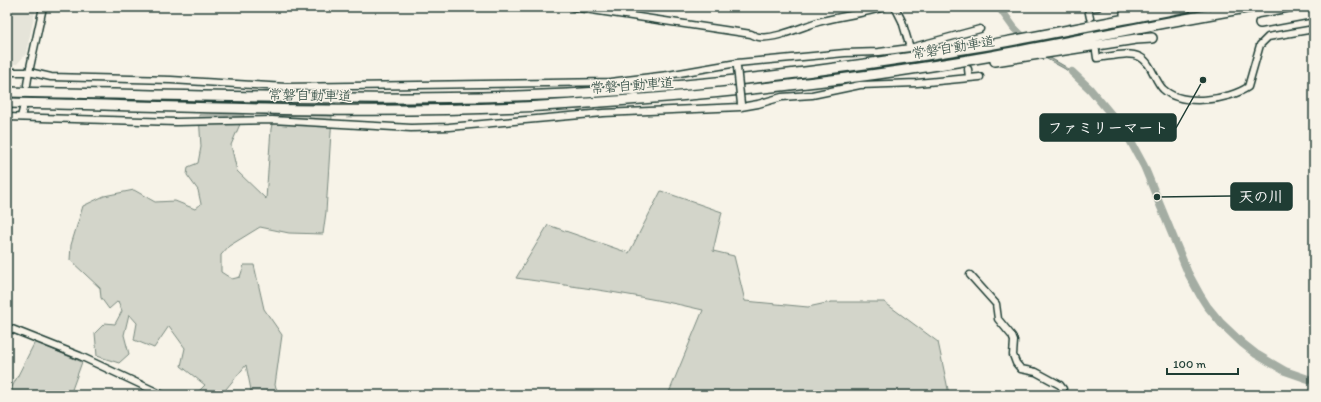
<svg xmlns="http://www.w3.org/2000/svg" width="1321" height="402" font-family="Itim,'Klee One',sans-serif">
  <style>
    .built { fill: #e5e4d9 }
    .green { fill: #d3d5ca; stroke: #79897f }
    .water { fill: #a4ada3; stroke: #6f8077 }
    .lines { fill: none; stroke-linecap: round; stroke-linejoin: round }
    .river { stroke: #a4ada3; stroke-width: 8 }
    .minor-tunnel { stroke: #cccfc4; stroke-width: 6; stroke-dasharray: 6 3; stroke-linecap: butt }
    .minor-casing { stroke: #1f3d34; stroke-width: 9 }
    .highway-casing { stroke: #1f3d34; stroke-width: 12 }
    .minor { stroke: #f7f3e8; stroke-width: 6 }
    .highway { stroke: #f7f3e8; stroke-width: 9 }
    .minor-bridge-casing { stroke: #1f3d34; stroke-width: 9; stroke-linecap: butt }
    .minor-bridge { stroke: #f7f3e8; stroke-width: 6 }
    .labels { text-anchor: middle; stroke-width: 3; stroke-linejoin: round; paint-order: stroke }
    .street-label { font-size: 14px; fill: #1f3d34; stroke: #f7f3e8 }
    .leader { fill: none; stroke: #1f3d34; stroke-width: 1.5 }
    .callout-dot { fill: #1f3d34; stroke: #f7f3e8; stroke-width: 1.5 }
    .callout { fill: #1f3d34; stroke: #1f3d34; stroke-width: 1.5 }
    .callout-label { font-size: 15px; text-anchor: middle; font-weight: bold; fill: #fff }
  </style>
  <rect width="100%" height="100%" fill="#f7f3e8"/>
  <filter id="ink" filterUnits="userSpaceOnUse"><feTurbulence type="fractalNoise" baseFrequency=".025" numOctaves="2"/><feDisplacementMap in="SourceGraphic" scale="8" xChannelSelector="R" yChannelSelector="G"/><feConvolveMatrix kernelMatrix="1 2 1 2 8 2 1 2 1" color-interpolation-filters="sRGB"/></filter>
  <g filter="url(#ink)">
    <path class="built" d="M7 7H36L26 54 17 64H7Z"/>
    <path class="green" d="M199 115H244L231 145 237 171 266 199 271 129 274 115 332 116 326 212 323 234 289 233 260 227 229 246 221 255V272L232 279 240 277 244 265H254L264 309 282 335 275 385 279 395H249L251 390 246 365 221 395H195L205 385 181 366 185 348 169 326 154 348 134 340 137 323 129 314 124 335 129 354 119 363 97 356 95 333 105 323 115 324 122 311 118 301 109 309 101 298 100 288 70 260 71 245 83 206 104 196 134 190 155 202 175 201 195 209 201 204 198 190 187 175 188 167 198 163 201 147Z
      M661 191 722 212 713 251 734 256 745 301 808 307 831 302H884L938 342 949 394 947 395H668L703 310C641 295 578 287 516 278L548 225 629 253Z
      M35 342 82 362 70 395H8Z"/>
    <path class="water" d="M1014 27 1047 56 1066 67 1080 78 1079 79 1065 69 1045 58 1013 29Z"/>
    <g class="lines">
      <path class="river" d="M999 7 1014 28 1021 35
        M1072 72 1090 89 1125 131 1144 166 1188 273 1200 295 1207 306 1221 323 1242 343 1256 354 1285 371 1314 381"/>
      <path class="minor-tunnel" d="M963 42 968 69
        M501 88 505 114
        M349 118 350 92"/>
      <defs>
        <path id="minor" d="M572 7 751 34C753 35 757 37 759 37 774 40 804 26 818 22 840 16 863 14 884 7
          M895 7 902 21 910 48
          M1090 18 1088 8 1098 7
          M1096 51 1097 58C1110 57 1127 51 1140 57 1152 63 1154 80 1163 89 1182 107 1229 100 1248 87L1260 45 1268 37 1314 29
          M968 69 969 77
          M7 72H29L43 7
          M27 85 29 72 51 77 171 80 286 87 610 82 668 75 737 63 845 53 879 52 910 48 980 29
          M7 117 176 122 272 120 411 128 449 127 603 113 741 107 758 104 782 97 812 95 860 85 917 83 980 77
          M21 117 23 109
          M970 275 996 304 998 319 1012 336 1014 341 1013 355 1016 363 1021 369 1036 372 1060 385 1063 389V395
          M7 327 80 356 163 395"/>
        <path id="highway" d="M1125 14 1148 7
          M1260 23 1314 13
          M995 61 1136 39 1152 38
          M7 92C194 95 381 103 568 94 706 86 845 69 982 46 1051 34 1119 20 1187 7
          M7 103C196 106 385 117 574 104 712 95 850 81 986 57 1075 41 1163 22 1252 7"/>
      </defs>
      <use href="#minor" class="minor-casing"/>
      <use href="#highway" class="highway-casing"/>
      <use href="#minor" class="minor"/>
      <use href="#highway" class="highway"/>
      <defs>
        <path id="minor-bridge" d="M737 67 741 104"/>
      </defs>
      <use href="#minor-bridge" class="minor-bridge-casing"/>
      <use href="#minor-bridge" class="minor-bridge"/>
    </g>
  </g>
  <g class="labels">
    <g class="street-label">
      <text transform="translate(953 47) rotate(-9)" y="5">常磐自動車道</text>
      <text transform="translate(632 85) rotate(-4)" y="5">常磐自動車道</text>
      <text transform="translate(310 95) rotate(1)" y="5">常磐自動車道</text>
    </g>
  </g>
  <path class="leader" d="M1203 80L1176 128M1157 197L1231 196"/>
  <g class="callout-dot">
    <circle cx="1203" cy="80" r="4"/>
    <circle cx="1157" cy="197" r="4"/>
  </g>
  <g class="callout">
    <rect x="1040" y="114" width="136" height="27" rx="4"/>
    <rect x="1231" y="183" width="61" height="27" rx="4"/>
  </g>
  <g class="callout-label">
    <text x="1108" y="133">ファミリーマート</text>
    <text x="1261" y="202">天の川</text>
  </g>
  <rect width="1321" height="402" fill="none" stroke="#f7f3e8" stroke-width="24"/>
  <rect x="12" y="12" width="1297" height="378" fill="none" stroke="#1f3d34" stroke-width="1.5" filter="url(#ink)"/>
  <path d="M1167 368v6h71v-6" fill="none" stroke="#1f3d34" stroke-width="2"/>
  <text x="1173" y="368" font-size="12" fill="#1f3d34" stroke="#f7f3e8" stroke-width="3" paint-order="stroke">100 m</text>
</svg>
